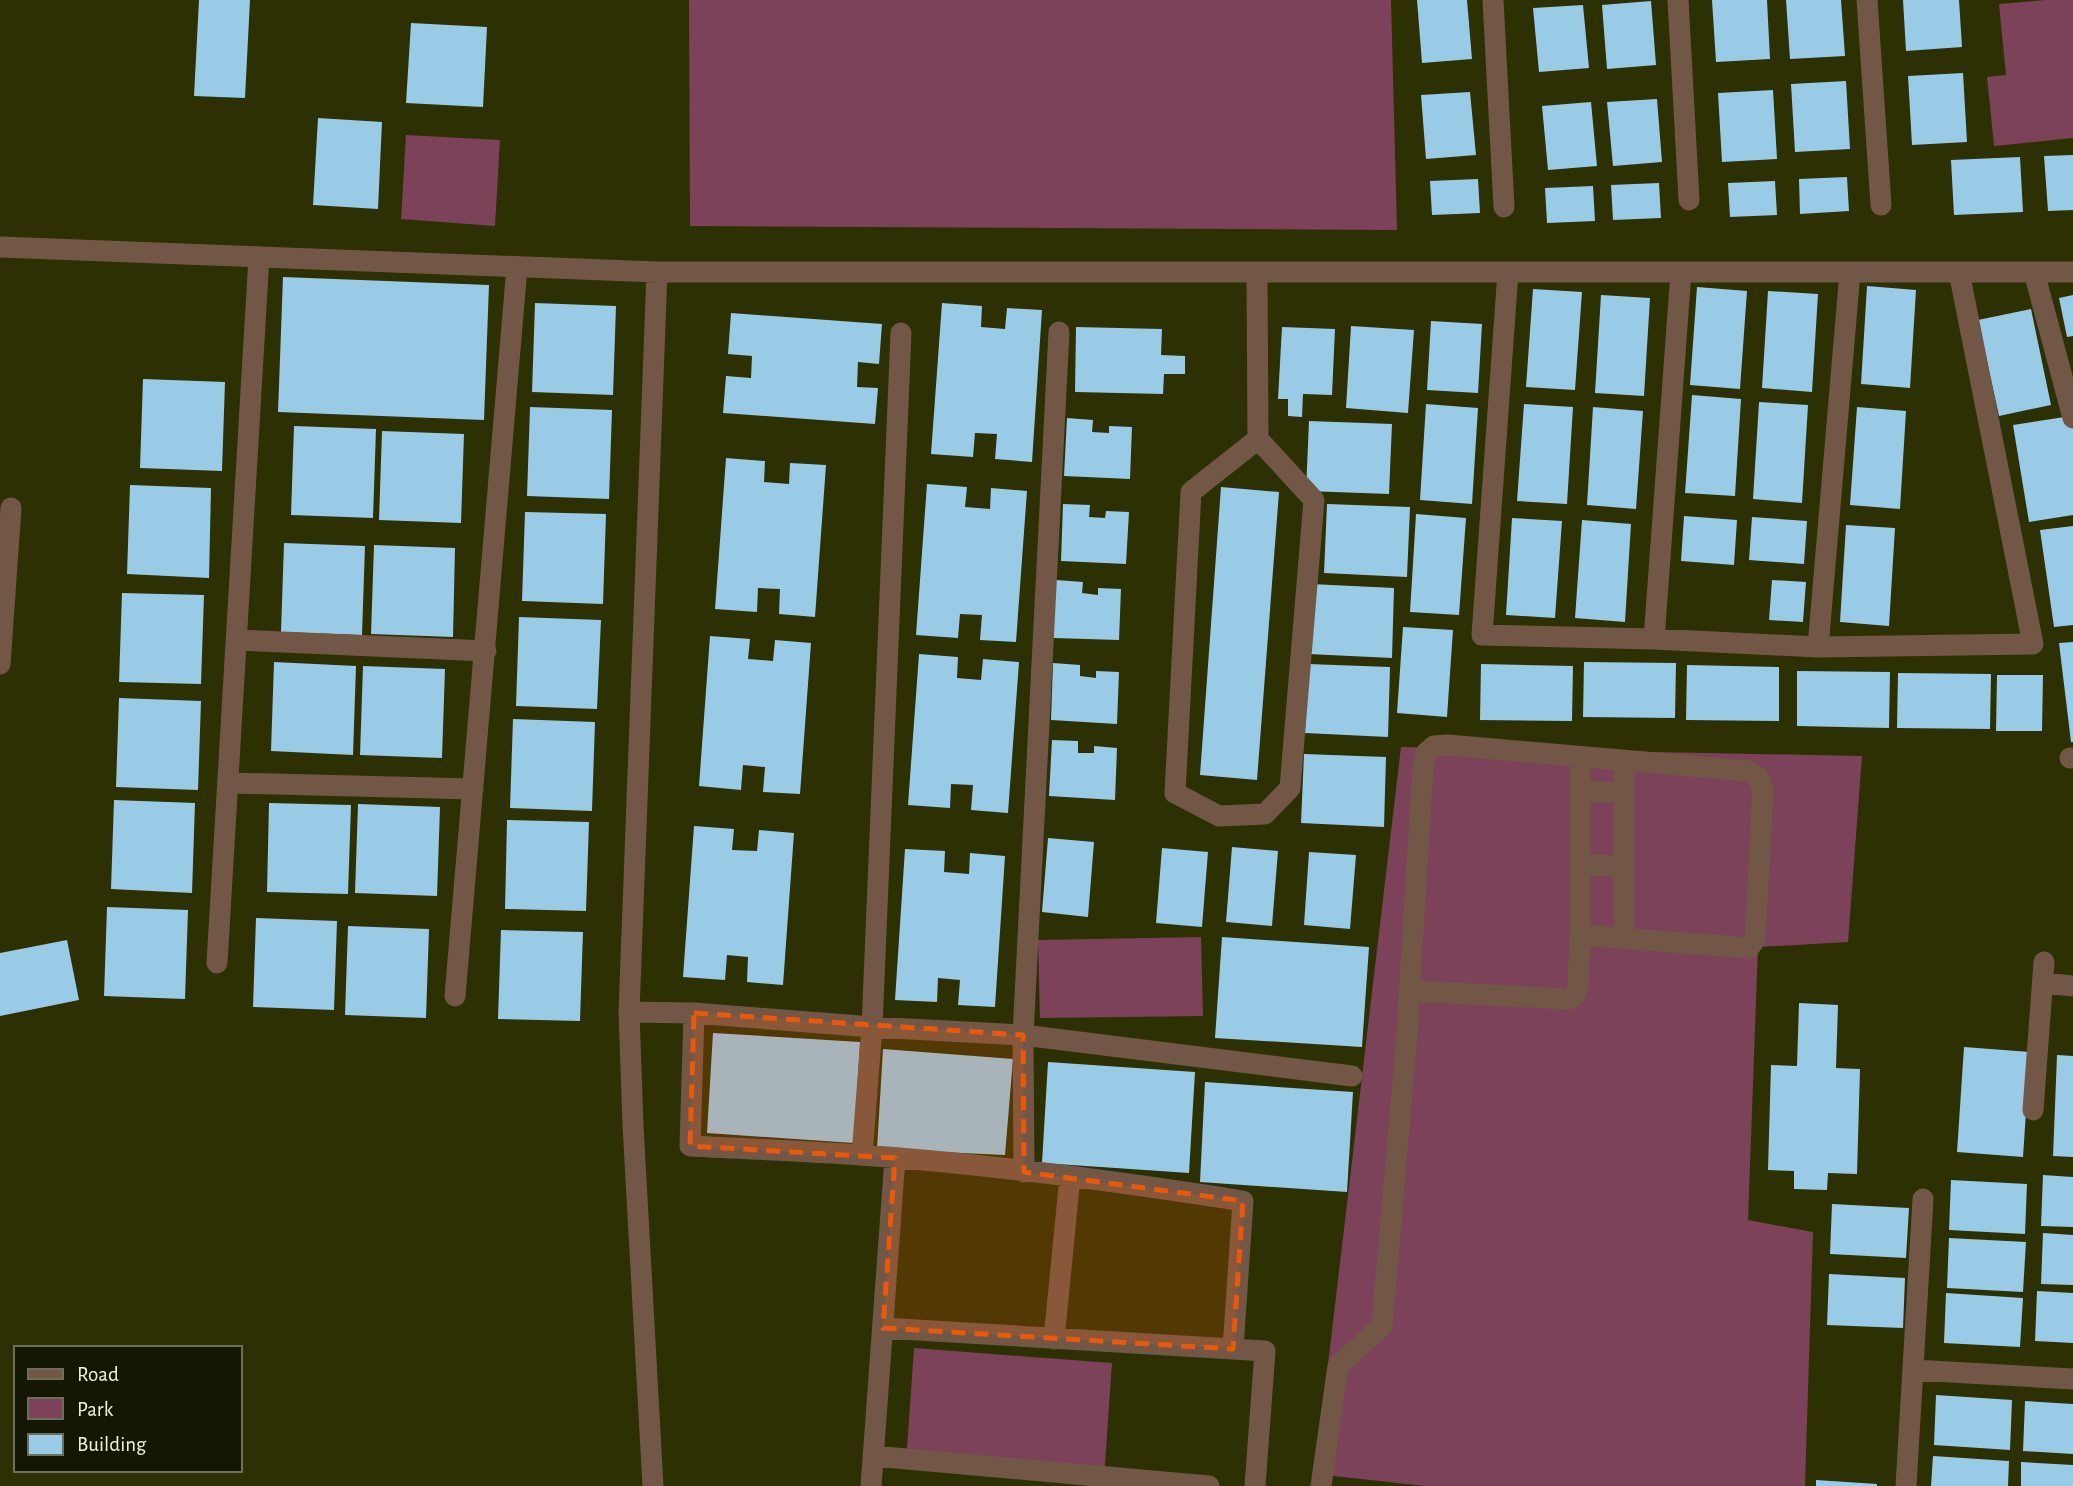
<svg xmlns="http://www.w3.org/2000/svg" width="2073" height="1486" font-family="'Alegreya Sans',sans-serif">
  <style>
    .green { fill: #7b425a }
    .building { fill: #99cae6 }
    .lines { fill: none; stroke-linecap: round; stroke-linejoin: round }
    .service { stroke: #725747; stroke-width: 21 }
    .minor { stroke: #725747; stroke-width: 21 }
    .marked { fill: #e8590c; fill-opacity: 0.2; stroke: #e8590c; stroke-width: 5; stroke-dasharray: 14 9; stroke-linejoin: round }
  </style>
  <rect width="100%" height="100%" fill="#2d3002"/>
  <path class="green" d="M689 0H1391L1397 230 690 226Z
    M2045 0H2073V138L1994 146 1987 77 2006 75 1999 4Z
    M406 135 500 140 495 226 401 219Z
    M1401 747 1862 756 1848 942 1758 947 1748 1220 1813 1232 1805 1486H1425L1315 1474Z
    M1201 937 1203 1016 1040 1018 1038 940Z
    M914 1348 1112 1363 1104 1478 906 1462Z"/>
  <path class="building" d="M199 0H250L245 98 194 96Z
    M1417 0H1467L1472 59 1422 63Z
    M1712 0H1767L1770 59 1716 62Z
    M1786 0H1841L1845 56 1790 59Z
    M1903 0H1959L1962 47 1906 51Z
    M1651 1 1656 65 1607 69 1602 5Z
    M1583 5 1589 68 1539 72 1533 8Z
    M411 23 487 27 483 107 406 103Z
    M1963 73 1967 142 1912 145 1908 76Z
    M1846 81 1850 149 1795 152 1791 84Z
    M1773 90 1777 159 1722 162 1718 93Z
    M1470 92 1476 155 1426 159 1421 95Z
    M1657 99 1662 162 1613 166 1607 102Z
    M1591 102 1597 166 1548 170 1542 106Z
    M318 118 382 122 378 209 313 205Z
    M2073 155V210L2048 211 2044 156Z
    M2020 157 2023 212 1954 215 1951 160Z
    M1847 177 1849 211 1800 214 1799 179Z
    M1478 179 1480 213 1432 215 1430 181Z
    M1775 181 1777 215 1730 217 1728 183Z
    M1659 183 1661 218 1613 220 1611 185Z
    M1593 186 1595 221 1547 223 1545 188Z
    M283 277 489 285 484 420 278 412Z
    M1867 286 1916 290 1910 388 1861 384Z
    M1697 287 1747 291 1740 389 1690 385Z
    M1533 289 1582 292 1575 390 1526 387Z
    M1768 291 1818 294 1812 392 1762 388Z
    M1601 295 1650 298 1644 396 1595 393Z
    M2073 295V336L2067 337 2059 298Z
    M535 303 616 306 613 395 532 392Z
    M942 303 982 306 981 327 1005 329 1007 308 1042 310 1032 462 995 459 997 434 975 433 973 457 931 454Z
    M2031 309 2051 405 1999 416 1978 320Z
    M731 313 882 324 879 364 858 362 857 387 878 388 875 424 723 413 726 376 751 378 752 356 728 354Z
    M1431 321 1482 324 1478 393 1427 390Z
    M1351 326 1414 330 1408 413 1346 408Z
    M1076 327 1162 329 1161 355 1185 356V374H1164L1163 394 1075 392Z
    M1282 327 1335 329 1332 395 1303 394 1302 417 1288 416V399H1278Z
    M143 379 225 382 222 471 140 468Z
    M1692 395 1741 399 1735 496 1685 493Z
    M1759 402 1808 405 1802 503 1753 499Z
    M1426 404 1478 408 1472 504 1420 500Z
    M1524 404 1573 407 1567 504 1517 501Z
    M530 407 612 410 609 499 527 496Z
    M1593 407 1643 411 1636 509 1587 505Z
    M1857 407 1906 411 1900 509 1850 505Z
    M2071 416 2073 429V515L2029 522 2013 425Z
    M1067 418 1093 420 1092 432 1109 433V426L1132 427 1130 479 1064 476Z
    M1309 421 1392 424 1389 494 1306 491Z
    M294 426 376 429 373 518 291 515Z
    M382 431 464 434 461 523 379 520Z
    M726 458 765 461 764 482 789 484 790 463 826 465 815 617 779 614 780 589 758 588 757 612 715 609Z
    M927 484 967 487 965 507 990 509 991 488 1027 491 1016 642 980 640 982 615 960 614 958 638 916 635Z
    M130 485 211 488 209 578 127 574Z
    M1221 487 1279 492 1257 780 1200 775Z
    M1063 504 1090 505 1089 517 1105 518 1106 511 1129 512 1126 564 1061 561Z
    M1327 504 1410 507 1407 577 1324 573Z
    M525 512 606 514 603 604 522 601Z
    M1416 514 1466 518 1459 615 1410 612Z
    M1684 516 1737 520 1734 565 1681 561Z
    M1752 517 1807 521 1804 564 1749 560Z
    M1512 518 1562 521 1555 618 1506 615Z
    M1582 520 1631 524 1625 622 1575 618Z
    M1846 525 1895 528 1889 626 1840 622Z
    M2073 526V625L2054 627 2040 530Z
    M284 543 365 546 362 635 281 632Z
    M374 545 455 548 453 637 371 634Z
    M1056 580 1083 582 1082 593 1098 595V588L1121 589 1119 640 1053 638Z
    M1772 580 1806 582 1803 622 1769 620Z
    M1311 584 1394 588 1392 658 1308 654Z
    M122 593 204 595 201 684 119 682Z
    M519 617 601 620 597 709 516 706Z
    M1403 627 1453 630 1447 717 1397 713Z
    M710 636 750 639 748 659 773 661 775 640 811 643 800 794 763 792 765 767 743 765 741 790 699 786Z
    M2073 642V742H2071L2059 643Z
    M919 654 958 657 957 678 981 680 983 659 1019 662 1008 813 971 810 973 785 951 784 950 808 908 805Z
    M274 662 356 666 353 755 271 751Z
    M1584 662 1676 663 1675 718 1583 717Z
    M1053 663 1080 665V676L1096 678V671L1119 672 1117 724 1051 720Z
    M1308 664 1390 667 1388 737 1305 733Z
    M1481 664 1573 666 1572 721 1480 720Z
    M1687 665 1779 667V721L1686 720Z
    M363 666 445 669 442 758 360 755Z
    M1797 671 1890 672 1889 728 1797 726Z
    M1898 673 1991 674 1990 729 1897 728Z
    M1997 675H2043L2042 731H1996Z
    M119 698 201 701 198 790 116 787Z
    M513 719 595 722 592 811 510 808Z
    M1052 740 1078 741V753H1094V746L1117 748 1115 800 1049 796Z
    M1304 754 1386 757 1384 827 1301 823Z
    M114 800 195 803 192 893 111 889Z
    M269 803 351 805 348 894 267 892Z
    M358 804 440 807 437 896 355 893Z
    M507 820 589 822 586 911 505 909Z
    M694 826 734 829 732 850 757 851 759 830 794 833 783 985 747 982 748 957 727 955 725 980 683 977Z
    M1048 838 1094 842 1088 917 1042 912Z
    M1232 847 1278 851 1272 926 1226 922Z
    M1162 848 1208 852 1202 927 1156 923Z
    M905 849 945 851 944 872 969 874 970 853 1005 856 995 1007 958 1005 960 980 938 978 937 1002 895 1000Z
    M1309 852 1356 855 1350 929 1304 925Z
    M107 907 188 910 185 999 104 996Z
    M256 918 337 921 334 1010 253 1007Z
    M348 926 429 929 426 1018 345 1015Z
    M501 930 583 932 580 1021 498 1019Z
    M1222 937 1369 947 1362 1047 1215 1038Z
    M67 940 79 1000 0 1016V953Z
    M1799 1003 1838 1005 1836 1068 1860 1069 1857 1174 1828 1173 1827 1190 1794 1189V1171L1768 1170 1771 1065 1797 1066Z
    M713 1033 860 1042 854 1143 707 1133Z
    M1964 1047 2030 1052 2023 1157 1957 1152Z
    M883 1049 1013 1059 1005 1155 877 1149Z
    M2057 1055 2073 1056V1157L2053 1156Z
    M1048 1062 1195 1072 1189 1173 1042 1163Z
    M1205 1082 1353 1092 1347 1192 1200 1182Z
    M2043 1175 2073 1177V1227L2041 1226Z
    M1951 1180 2027 1184 2025 1234 1949 1230Z
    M1832 1204 1909 1208 1906 1258 1830 1254Z
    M2043 1233 2073 1235V1285L2041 1284Z
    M1949 1238 2026 1242 2023 1292 1947 1288Z
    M1829 1274 1905 1278 1903 1328 1827 1325Z
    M2037 1291 2073 1293V1343L2035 1341Z
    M1946 1293 2023 1298 2020 1347 1944 1343Z
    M1936 1395 2012 1400 2010 1450 1934 1445Z
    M2025 1401 2073 1404V1454L2023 1451Z
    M1933 1456 2009 1461 2008 1486H1931Z
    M2021 1462 2073 1465V1486H2021Z
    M1816 1480 1877 1484V1486H1816Z"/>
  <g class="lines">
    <path class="service" d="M237 640 486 651
      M229 783 473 789
      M217 963 259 257
      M455 996 517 267"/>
    <path class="minor" d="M1493 0 1504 207
      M1678 0 1689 200
      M1867 0 1881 205
      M0 247 657 272H2073
      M1508 272 1482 635 1654 639 1818 647 2033 644 1959 272
      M2034 272 2073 418
      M1257 274 1258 439 1314 500 1290 788 1265 814 1219 816 1175 793 1191 492 1258 439
      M1654 639 1681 272
      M1818 647 1850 272
      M0 664 11 508
      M1580 757V935
      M2070 758H2073
      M1580 791 1624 793
      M1580 865 1624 866
      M1624 939V760
      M2043 983 2073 986
      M629 1012 694 1013 872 1027 1023 1035 1352 1076
      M694 1013 690 1146C747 1149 804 1151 861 1155 989 1164 1116 1181 1243 1201L1233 1349 1265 1351 1255 1486
      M2033 1110 2044 962
      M862 1155 872 1027 901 333
      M1024 1172 1023 1035 1059 332
      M883 1328 1233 1349
      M1054 1339 1070 1177
      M1914 1370 2073 1379
      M873 1456 1209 1486
      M653 1486 633 1125 629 1012 657 272
      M871 1486 895 1158
      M1321 1486 1338 1366 1382 1326 1408 1022V1013L1423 768 1426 753 1434 746 1448 745 1748 771 1758 777 1763 789 1755 940 1749 948 1580 935 1578 986 1574 997 1568 999 1410 991
      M1906 1486 1923 1199"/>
  </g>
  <path class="marked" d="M694 1013 1023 1035 1024 1172 1243 1201 1233 1349 883 1328 895 1158 690 1146Z"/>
  <rect x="14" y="1346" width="228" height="126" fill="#151705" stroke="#6c6f5b" stroke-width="2"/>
  <rect x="28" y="1369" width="35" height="10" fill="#725747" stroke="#6c6f5b" stroke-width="2"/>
  <text x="77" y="1381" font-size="21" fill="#eff3db">Road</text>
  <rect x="28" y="1398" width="35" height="21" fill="#7b425a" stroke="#6c6f5b" stroke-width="2"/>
  <text x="77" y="1416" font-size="21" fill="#eff3db">Park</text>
  <rect x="28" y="1434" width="35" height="21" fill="#99cae6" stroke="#6c6f5b" stroke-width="2"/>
  <text x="77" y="1451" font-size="21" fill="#eff3db">Building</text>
</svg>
